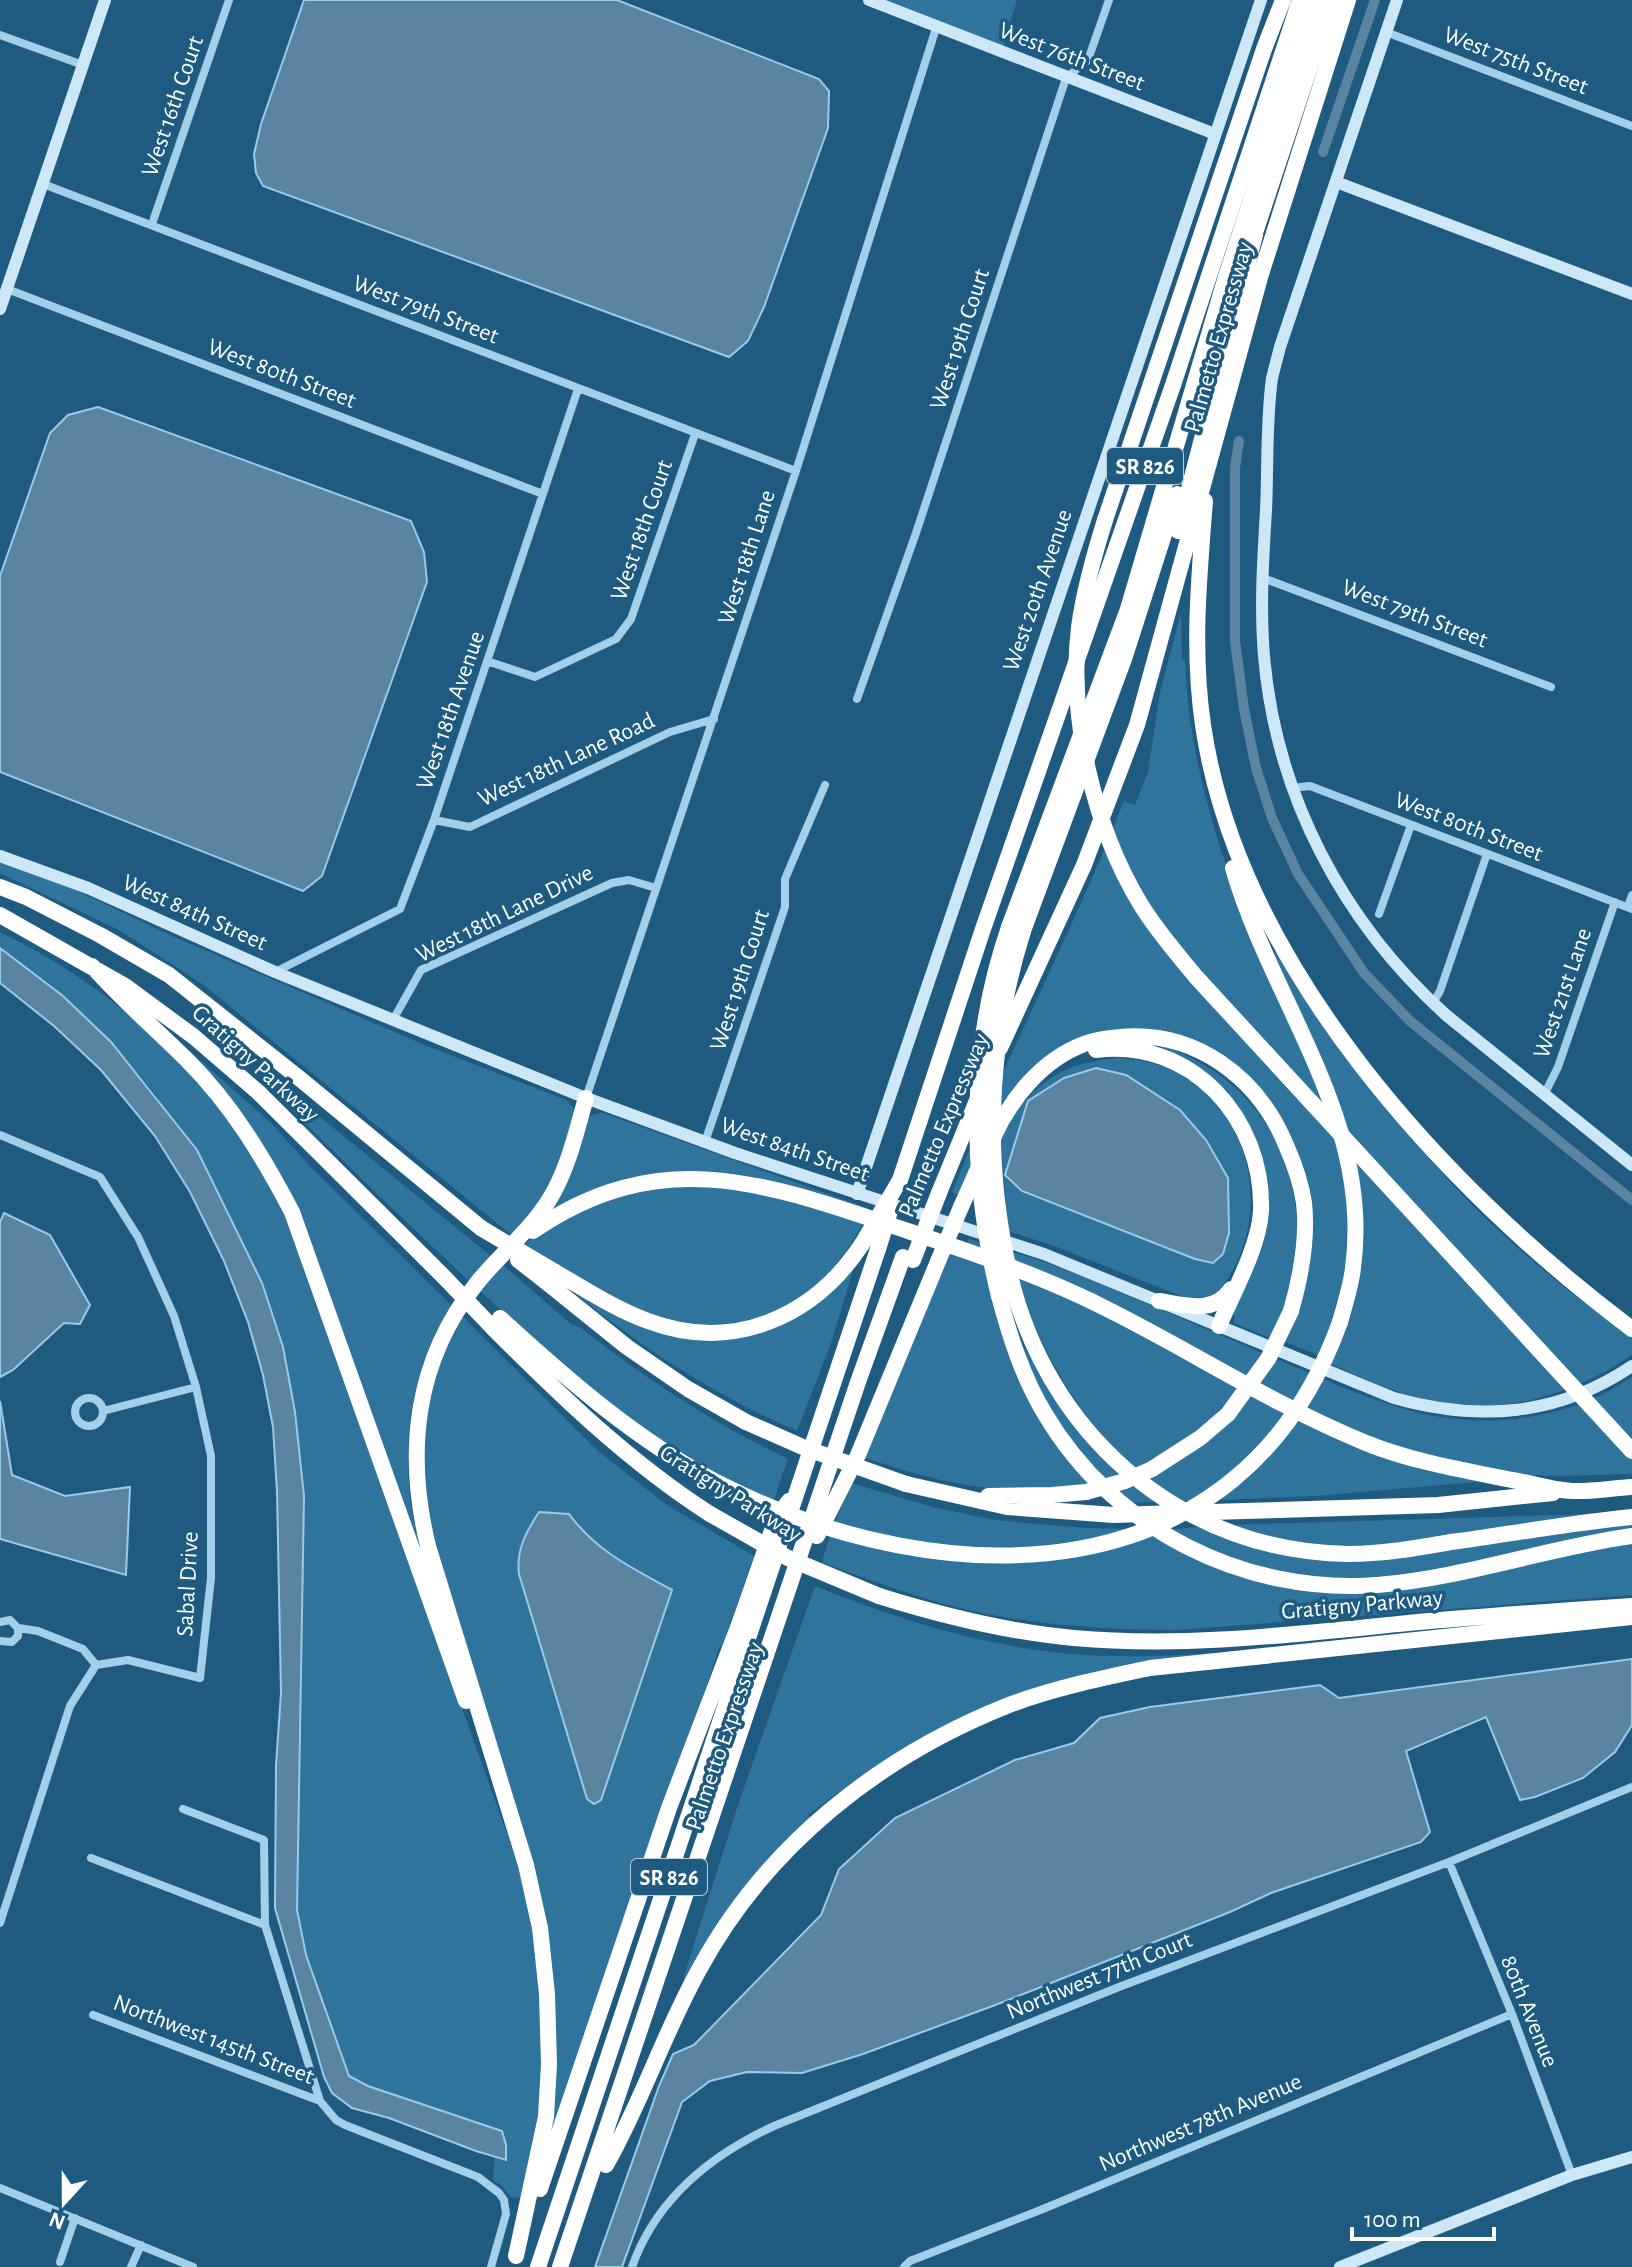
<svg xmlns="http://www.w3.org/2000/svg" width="1632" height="2267" font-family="'Alegreya Sans',sans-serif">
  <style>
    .green { fill: #2f749c; fill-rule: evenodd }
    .water { fill: #5a849f; stroke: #97cce9; stroke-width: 2 }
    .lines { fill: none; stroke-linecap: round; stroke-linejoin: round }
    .canal { stroke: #5a849f; stroke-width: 10 }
    .street { stroke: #a4cfe8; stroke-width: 8 }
    .secondary { stroke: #cee7f6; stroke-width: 12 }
    .highway { stroke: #fff; stroke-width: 16 }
    .highway-bridge { stroke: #fff; stroke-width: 16 }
    .labels { text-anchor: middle; stroke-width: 7; stroke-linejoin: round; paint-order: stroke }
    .shield { fill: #1f5b80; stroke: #bcced9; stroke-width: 2 }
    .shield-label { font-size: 22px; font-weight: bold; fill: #fff }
    .street-label { font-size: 24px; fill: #fff; stroke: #1f5b80 }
  </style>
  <rect width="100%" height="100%" fill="#1f5b80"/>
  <path class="green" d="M880 0H1017L1003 48Z
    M1181 613 1182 660 1185 661C1188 738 1207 813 1233 885 1276 1006 1358 1124 1347 1257 1344 1291 1332 1324 1320 1356L1286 1342 1297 1313 1309 1230 1265 1099 1158 1033 1044 1060 1028 1072 994 1113 958 1195 952 1192C1004 1060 1072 934 1124 801L1135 805 1148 772 1160 692Z
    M0 861 67 886 172 936 427 1046 566 1100 573 1107 575 1117 547 1195 514 1237 201 983 119 930 0 873Z
    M0 932C93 977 179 1047 239 1132 257 1157 270 1186 285 1212L517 1862 537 1947 542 1985 541 2108 524 2199 511 2197 503 2187 493 2180 495 2157 506 2160 349 2076 306 1955 297 1910 304 1496 295 1412 283 1347 156 1095 111 1042 63 996 0 948Z
    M1278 952C1323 1015 1366 1081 1415 1141 1477 1218 1552 1281 1632 1338V1355C1569 1398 1497 1417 1422 1399 1390 1391 1360 1376 1330 1364L1346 1324 1361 1217 1273 954Z
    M176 1039 270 1122 310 1166 451 1305C413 1366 402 1434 411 1505 415 1533 424 1561 430 1589L308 1242Z
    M1162 1046C1244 1072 1297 1144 1297 1232 1298 1270 1285 1305 1272 1339L1234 1323V1308L1262 1239 1247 1129 1160 1049Z
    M1118 1058C1151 1060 1183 1070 1207 1094 1263 1146 1266 1245 1211 1299L1191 1300 1057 1247 1008 1231 1000 1131C1037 1085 1055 1063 1118 1058ZM1095 1068 1126 1075 1180 1110 1094 1219 1022 1191Z
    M277 1082 491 1256 469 1281 379 1196 270 1089Z
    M598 1113H603L870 1209 751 1176 712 1173 557 1212 550 1208 582 1125 590 1116Z
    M726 1184 864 1222C832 1281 789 1318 720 1324 705 1326 686 1326 671 1322 619 1306 570 1274 524 1244 538 1235 551 1223 566 1215 618 1188 669 1186 726 1184Z
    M969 1239C996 1247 1023 1255 1050 1264 1126 1293 1200 1327 1274 1358 1328 1380 1383 1408 1440 1417 1506 1427 1577 1415 1632 1377V1474L1558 1476 1508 1474 1381 1446 967 1243Z
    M949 1250 984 1262 1041 1422 1065 1457 1090 1484C1015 1501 934 1482 863 1457Z
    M503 1265 572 1325 580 1327C645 1379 713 1423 788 1459L773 1502 741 1488 629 1424 480 1291Z
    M854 1267 831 1343 797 1431C716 1396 639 1346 571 1290L617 1313 747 1333Z
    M1017 1275 1063 1294 1240 1388C1209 1424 1175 1448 1133 1470 1077 1411 1040 1354 1017 1275Z
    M463 1317 598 1451 667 1505 754 1556 725 1641 719 1649 551 2143 548 1967 430 1539 422 1433 440 1360ZM568 1514C596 1551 632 1568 672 1590L601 1799 594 1804Z
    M1022 1349H1026C1056 1411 1097 1463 1154 1502L1131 1503C1077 1452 1050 1419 1022 1349Z
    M1252 1395 1287 1415 1258 1450 1195 1501H1177L1145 1480 1232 1419Z
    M1298 1420 1489 1481 1314 1496 1220 1500 1256 1470Z
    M851 1483 936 1508 995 1520 1084 1528 1138 1529 1181 1550 1322 1590 1632 1540V1595L1177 1630C1103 1630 1028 1625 956 1607 910 1595 866 1579 822 1562L830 1535Z
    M1588 1514 1380 1547 1307 1546 1231 1525Z
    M1632 1523V1529L1404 1575C1348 1580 1289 1580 1236 1560 1213 1552 1190 1540 1167 1530L1196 1527 1261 1550 1290 1556 1347 1562 1400 1558Z
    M815 1586C901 1621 992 1649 1085 1655 1148 1659 1211 1653 1274 1649L1162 1664 937 1731C890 1754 850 1783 808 1815L810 1818 779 1849 686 1981 683 1979 738 1805Z"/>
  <path class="water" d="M304 0H617L819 79 829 91 828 128 764 307 748 341 729 357 263 186 256 173 254 154 261 124Z
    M98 407 411 521 424 552 427 582 322 876 303 891 0 772V576L50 433 68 415Z
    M0 948 63 996 111 1042 197 1150 262 1283 283 1347 295 1412 304 1496 297 1910 306 1955 349 2076 368 2086 502 2131 506 2145V2160L476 2151 389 2118 352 2108 332 2093 324 2077 275 1908 276 1765 281 1693 277 1492 273 1427 263 1375 248 1322 224 1261 190 1192 155 1136 101 1070 54 1026 0 983Z
    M1096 1068 1126 1075 1180 1110 1206 1140 1228 1178 1229 1233 1223 1254 1213 1263 1195 1259 1022 1191 1005 1175 1028 1101 1064 1078Z
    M4 1213 50 1235 90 1305 80 1324 64 1323 13 1370 0 1377V1222Z
    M0 1401 12 1475 65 1496 130 1487 126 1575 0 1539Z
    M539 1512 569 1514C596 1551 632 1568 672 1590L601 1800 594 1804 587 1799 519 1574C516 1550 526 1532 539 1512Z
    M1632 1659V1725L1615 1752 1583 1778 1535 1797 1520 1800 1486 1717 1406 1751 1430 1832 1421 1842 1271 1893 1230 1912 998 2004 863 2054 802 2073 747 2072 710 2081 682 2102 622 2267H595L659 2086 673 2054 694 2045 821 1915 839 1869 895 1818 1015 1760 1074 1743 1100 1718 1150 1707 1320 1685 1339 1698Z"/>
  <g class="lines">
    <path class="canal" d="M1323 152 1375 0
      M1239 441 1235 468V641L1244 709 1256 768 1272 818 1298 874 1364 973 1410 1021 1632 1200"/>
    <path class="street" d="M1386 32 1632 126
      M0 35 83 65
      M43 184 796 471
      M152 224 229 0
      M7 289 543 494
      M1263 578 1551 687
      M487 661 535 677 616 639 631 619 695 434
      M857 699 916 533 1066 78 1088 60 1109 0
      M1292 788 1310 786 1632 909
      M434 820 470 827 670 732 714 719
      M1628 907 1632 895
      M1379 914 1411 825
      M275 972 400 909 434 820 578 389
      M1433 1003 1440 991 1487 854
      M393 1020 421 970 612 883 629 880 656 888
      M1544 1095 1558 1067 1615 902
      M586 1098 796 471 937 25
      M0 1135 100 1177 138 1237 174 1316 196 1387 211 1456V1578L200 1678 128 1660 96 1665 70 1706 0 1923
      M705 1142 785 907V879L825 785
      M75 1412a14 14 0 1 1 28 0a14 14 0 1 1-28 0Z
      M103 1411 196 1387
      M0 1622 10 1620 18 1628 38 1631 83 1649 96 1665
      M0 1641 12 1642 18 1636V1628
      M183 1809 264 1840 265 1925 320 2101 336 2120 345 2125 478 2177 499 2193 504 2200 506 2214 491 2267
      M91 1858 265 1925
      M1449 1862 1512 2014 1572 2175
      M93 2015 320 2101
      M0 2188 193 2267
      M60 2262 75 2218
      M131 2267 141 2245
      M632 2267C656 2199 711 2155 774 2126L1119 1987 1449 1862 1632 1787
      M904 2267 910 2261 1043 2209 1512 2014"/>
    <path class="secondary" d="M869 0 1215 134
      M1397 0 1280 347 1272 378C1266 422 1268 467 1266 511 1263 559 1260 608 1264 656 1276 796 1343 922 1446 1015L1632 1165
      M1336 182 1632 294
      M0 309 105 0
      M0 856 88 888 275 972 586 1098 735 1153 1044 1254 1394 1398C1479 1422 1558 1416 1632 1366
      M857 1194 1261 0
      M1340 2267 1572 2175 1632 2157"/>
    <path class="highway" d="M1251 245 1332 0
      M1205 501C1199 577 1192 650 1203 725 1238 965 1445 1189 1632 1329
      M1105 520 1264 49 1283 0
      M1178 531 1255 235
      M1233 868C1272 1003 1373 1120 1353 1268 1351 1286 1345 1304 1340 1322
      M0 887 26 897 100 935 169 975 299 1078 481 1228
      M0 915 125 986 193 1036 258 1092 444 1277
      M1009 927 1128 609 1225 280 1316 0
      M1023 931 1124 659 1177 494
      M92 966C122 1000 156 1029 188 1061 232 1105 263 1157 292 1212L466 1701
      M1000 1048 1084 865 1137 725 1261 274 1348 0
      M1096 1050C1191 1038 1264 1118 1261 1211 1259 1247 1233 1293 1219 1326
      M993 1138C1011 1098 1042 1060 1084 1044 1095 1040 1108 1038 1120 1037 1195 1030 1258 1077 1286 1145 1294 1163 1301 1182 1304 1203 1308 1239 1301 1276 1291 1311
      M900 1180 983 929 1173 385 1300 0
      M939 1193 978 1098
      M961 1207 981 1162
      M533 1231C657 1146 760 1181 890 1225 964 1250 1039 1274 1109 1310 1195 1353 1277 1407 1366 1443 1413 1462 1463 1470 1512 1480 1532 1483 1552 1490 1572 1491 1591 1492 1612 1488 1632 1487
      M555 1272C585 1289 615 1309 648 1321 733 1353 814 1317 862 1244
      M545 1281 627 1347 688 1389 746 1422
      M1014 1291C1057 1443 1187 1552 1348 1554 1383 1554 1417 1548 1451 1542 1511 1534 1571 1523 1632 1517
      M999 1296C1010 1337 1023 1378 1045 1414 1113 1529 1244 1595 1377 1585 1463 1578 1547 1548 1632 1536
      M1159 1301C1185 1305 1214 1315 1231 1289
      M500 1318C568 1380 636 1440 718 1483
      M493 1328C561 1396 629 1462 710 1514
      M1152 1469 1200 1438 1228 1414
      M906 1484 1007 1507 1114 1515
      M988 1496 1052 1495 1086 1492
      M1244 1511 1438 1505 1553 1493
      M817 1536 858 1455 939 1259
      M879 1596C943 1616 1007 1632 1074 1638 1186 1648 1296 1634 1408 1623 1482 1616 1557 1611 1632 1606
      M606 2165C642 2102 664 2032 700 1968 767 1845 880 1756 1009 1705 1054 1688 1103 1678 1150 1668L1632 1617
      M540 2189 669 1808 740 1622 776 1519 789 1501
      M516 2256 546 2117 549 2064 547 1994 540 1928 526 1865 428 1546C405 1452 415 1360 477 1283 500 1254 529 1232 549 1200 568 1170 576 1132 586 1098
      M538 2267 878 1249
      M560 2267 858 1382 903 1257"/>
    <path class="highway-bridge" d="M1105 520C1094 555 1084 591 1079 627 1068 717 1094 828 1141 905 1157 931 1177 954 1197 978L1632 1451
      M481 1228 555 1272
      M862 1244 900 1180
      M878 1249 891 1208
      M939 1259 961 1207
      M518 1260 545 1281
      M913 1260 939 1193
      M444 1277 493 1328
      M1014 1291C983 1172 986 1049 1023 931
      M999 1296C969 1175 968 1046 1009 927
      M1228 1414 1268 1359 1291 1311
      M746 1422 805 1448 906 1484
      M718 1483C945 1598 1241 1598 1340 1322
      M1086 1492 1125 1481 1152 1469
      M710 1514 788 1558 879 1596
      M1114 1515 1244 1511"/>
  </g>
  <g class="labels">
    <g class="shield">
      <rect x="1107" y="448" width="76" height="36" rx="6"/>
      <rect x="631" y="1859" width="76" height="36" rx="6"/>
    </g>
    <g class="shield-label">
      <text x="1145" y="474">SR 826</text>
      <text x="669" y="1885">SR 826</text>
    </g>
    <g class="street-label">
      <text transform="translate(1072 56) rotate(21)" y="8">West 76th Street</text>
      <text transform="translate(1516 60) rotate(21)" y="8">West 75th Street</text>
      <text transform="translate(172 106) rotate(-71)" y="8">West 16th Court</text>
      <text transform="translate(426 309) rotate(21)" y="8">West 79th Street</text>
      <text transform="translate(1218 337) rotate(-74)" y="8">Palmetto Expressway</text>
      <text transform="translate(959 339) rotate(-72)" y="8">West 19th Court</text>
      <text transform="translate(282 373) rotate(21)" y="8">West 80th Street</text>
      <text transform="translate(641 530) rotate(-71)" y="8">West 18th Court</text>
      <text transform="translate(746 557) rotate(-72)" y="8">West 18th Lane</text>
      <text transform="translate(1037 590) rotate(-71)" y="8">West 20th Avenue</text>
      <text transform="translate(1415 613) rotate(21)" y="8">West 79th Street</text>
      <text transform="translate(450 710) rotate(-71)" y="8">West 18th Avenue</text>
      <text transform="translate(566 759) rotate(-25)" y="8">West 18th Lane Road</text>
      <text transform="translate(1469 826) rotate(21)" y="8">West 80th Street</text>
      <text transform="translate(195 912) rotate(24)" y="8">West 84th Street</text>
      <text transform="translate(504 913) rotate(-26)" y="8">West 18th Lane Drive</text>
      <text transform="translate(739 980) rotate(-72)" y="8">West 19th Court</text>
      <text transform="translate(1562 993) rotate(-71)" y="8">West 21st Lane</text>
      <text transform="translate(256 1063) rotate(42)" y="8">Gratigny Parkway</text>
      <text transform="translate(943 1125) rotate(-67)" y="8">Palmetto Expressway</text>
      <text transform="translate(795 1149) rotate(19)" y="8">West 84th Street</text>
      <text transform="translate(731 1493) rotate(32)" y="8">Gratigny Parkway</text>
      <text transform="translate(187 1584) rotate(-87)" y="8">Sabal Drive</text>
      <text transform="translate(1362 1604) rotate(-5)" y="8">Gratigny Parkway</text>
      <text transform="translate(724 1736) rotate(-71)" y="8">Palmetto Expressway</text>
      <text transform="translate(1099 1975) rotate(-22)" y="8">Northwest 77th Court</text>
      <text transform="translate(1530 2011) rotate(68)" y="8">80th Avenue</text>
      <text transform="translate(214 2039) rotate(21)" y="8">Northwest 145th Street</text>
      <text transform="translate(1200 2122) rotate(-23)" y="8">Northwest 78th Avenue</text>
    </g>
  </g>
  <g transform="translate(64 2203) rotate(201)" stroke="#1f5b80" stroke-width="6" paint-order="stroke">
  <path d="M0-6L14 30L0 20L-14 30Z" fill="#ffffff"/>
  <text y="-12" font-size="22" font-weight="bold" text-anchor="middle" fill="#ffffff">N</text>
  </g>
  <path d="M1352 2227v12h142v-12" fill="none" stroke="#ffffff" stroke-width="4"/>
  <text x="1364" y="2227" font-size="24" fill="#ffffff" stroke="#1f5b80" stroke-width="6" paint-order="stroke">100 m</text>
</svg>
